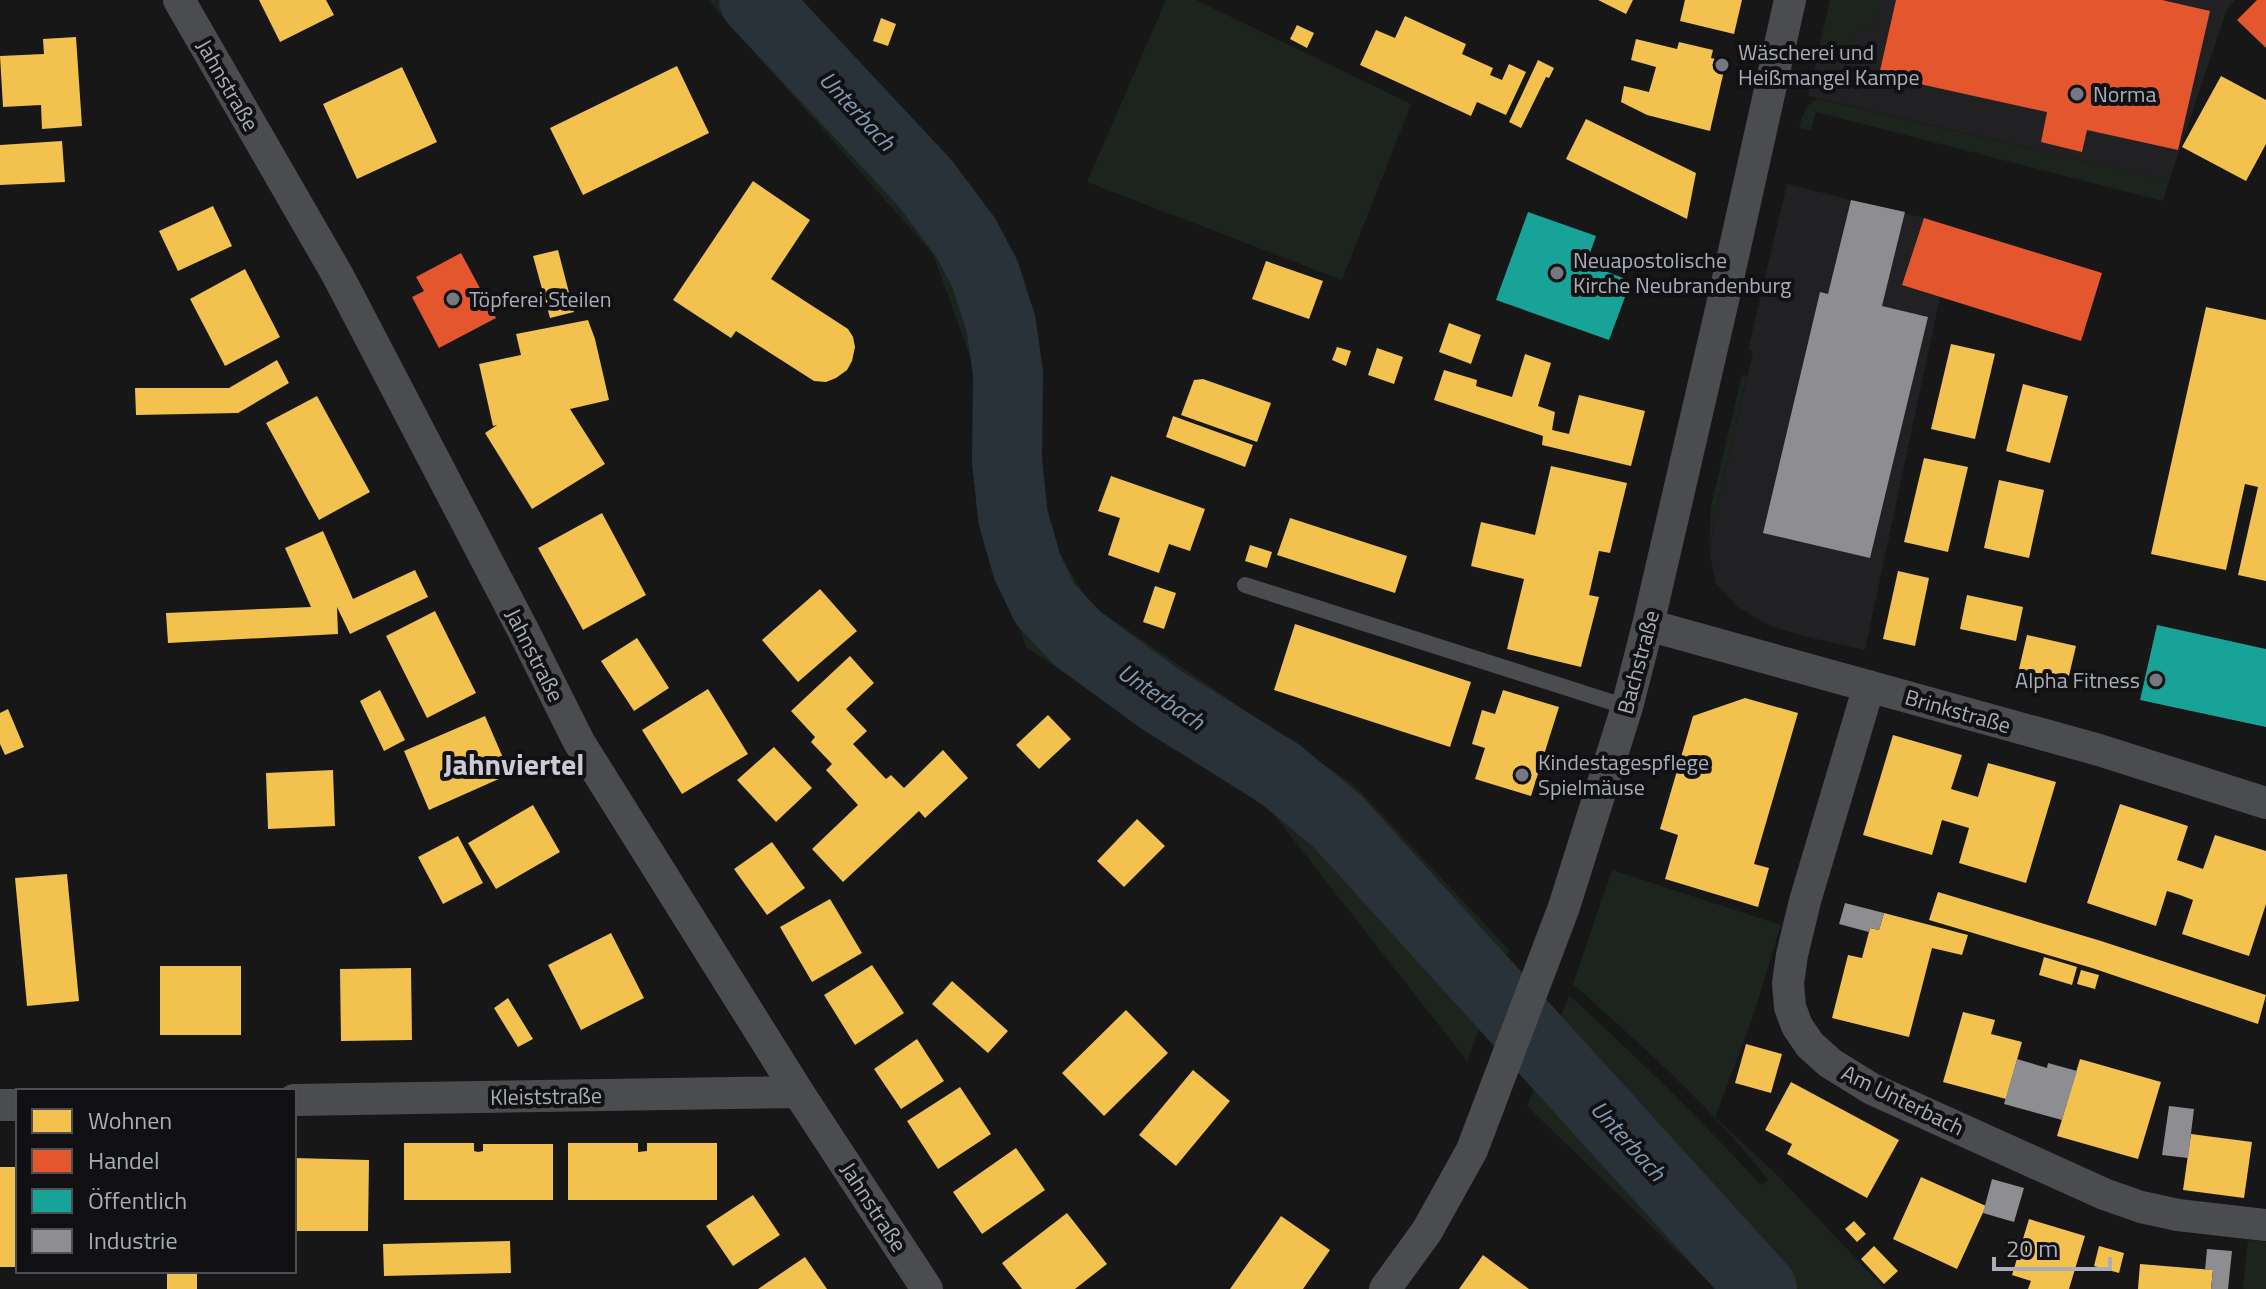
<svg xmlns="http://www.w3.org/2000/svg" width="2266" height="1289" font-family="'Titillium Web',sans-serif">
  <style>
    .built { fill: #212123 }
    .green { fill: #1d241e }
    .homes { fill: #f2c14e }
    .shops { fill: #e4572e }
    .public { fill: #17a398 }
    .industry { fill: #8d8d92 }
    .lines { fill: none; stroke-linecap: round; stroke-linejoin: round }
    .river { stroke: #2a3239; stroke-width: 70 }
    .lane { stroke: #4b4c50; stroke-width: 16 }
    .street { stroke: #4b4c50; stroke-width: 32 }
    .poi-dot { fill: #757880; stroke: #111113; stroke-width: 3 }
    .labels { text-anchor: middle; stroke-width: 8; stroke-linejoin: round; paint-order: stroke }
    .poi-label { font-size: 22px; fill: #a8adb8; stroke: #111113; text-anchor: start }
    .street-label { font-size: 22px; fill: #a8adb8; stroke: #111113 }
    .water-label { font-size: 24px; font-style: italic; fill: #7f9bb3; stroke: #111113 }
    .district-label { font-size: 30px; font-weight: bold; fill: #c9ccd4; stroke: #111113 }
  </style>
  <rect width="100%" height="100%" fill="#171717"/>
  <path class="built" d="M1830 0H2235L2227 9 2169 181 1808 96Z
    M1787 184 1924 218 1902 285 1940 297 1865 650 1803 636 1768 625 1738 607 1716 584 1710 554 1714 519 1753 352 1748 350Z"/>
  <path class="green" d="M708 0H799L968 183 1016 266 1037 355 1035 451 1048 536 1090 604 1355 786 1509 950 1467 1061 1271 811 1026 647 986 524 977 376 933 254Z
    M1166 0H1196L1411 104 1342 280 1087 182Z
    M1830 0H1881L1874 31 1857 28 1848 68 1817 61Z
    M1818 99 2169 181 2163 201 1816 112 1811 130 1799 128C1803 114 1805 105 1818 99Z
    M1742 375 1747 376 1714 519 1709 554 1711 506Z
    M1612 870 1781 925 1753 1017 1715 1117 1776 1174 1885 1289H1716L1527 1106 1569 995C1636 1056 1700 1119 1761 1185L1768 1180C1712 1107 1641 1045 1573 984Z
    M2248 1240 2266 1242V1289H2243Z"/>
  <path class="homes" d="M259 0H326L334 15 280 42Z
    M1598 0H1633L1626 14Z
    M1685 0H1742L1734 34 1680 21Z
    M1405 16 1466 44 1462 54 1493 68 1490 75 1502 80 1509 64 1526 72 1506 115 1477 102 1471 116 1360 65 1376 30 1395 38Z
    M881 18 896 24 888 46 873 41Z
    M1297 25 1314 33 1307 48 1290 39Z
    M76 37 82 126 42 129 41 105 3 107 0 56 44 54 43 39Z
    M1636 39 1677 49 1679 42 1713 50 1711 58 1726 62 1710 131 1647 115 1621 102 1624 86 1649 92 1656 67 1631 60Z
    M1538 60 1554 68 1549 78 1546 77 1521 128 1509 122Z
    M677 66 709 133 583 195 550 128Z
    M402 67 437 142 357 179 323 104Z
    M2221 76 2266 100V144L2246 181 2182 147Z
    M1586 119 1696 173 1687 219 1566 159Z
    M62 141 65 182 0 185V145Z
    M753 181 810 220 771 279 848 329 853 337 855 347 852 361 847 370 836 378 826 382 814 381 736 331 731 338 673 300Z
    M213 206 232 246 178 271 159 231Z
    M558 250 574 312 550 318 533 256Z
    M1266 261 1323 281 1309 319 1252 299Z
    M245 269 280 337 225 366 190 299Z
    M2206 307 2266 320V581L2238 575 2258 487 2245 484 2226 570 2151 554Z
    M588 320 595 339 609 400 570 409 605 464 532 509 485 433 497 425 493 426 479 364 521 355 516 334Z
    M1449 323 1481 335 1471 364 1439 352Z
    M1951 344 1995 354 1975 439 1931 429Z
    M1337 347 1351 351 1346 366 1332 360Z
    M1377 348 1403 357 1394 384 1368 375Z
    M1525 354 1551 363 1538 406 1555 412 1552 430 1569 434 1579 395 1645 411 1631 466 1542 445 1543 436 1434 400 1444 370 1477 380 1476 386 1512 397Z
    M277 360 289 383 238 413 136 415 135 388H229Z
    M1203 379 1271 403 1257 442 1181 415 1194 380Z
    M2023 384 2068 396 2050 463 2006 451Z
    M317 396 370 492 319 520 266 423Z
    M1173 416 1253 445 1245 467 1166 437Z
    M1924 458 1968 467 1948 552 1904 542Z
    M1551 466 1627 483 1610 553 1599 551 1589 595 1599 597 1581 667 1507 649 1524 579 1471 566 1481 522 1535 535Z
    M1111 476 1205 509 1190 551 1169 544 1159 573 1108 555 1120 518 1098 511Z
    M1999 480 2044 490 2029 558 1984 548Z
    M602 513 646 595 583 630 538 548Z
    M1290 518 1407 556 1395 593 1277 555Z
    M323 531 353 599 415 570 428 597 350 634 337 607 338 634 168 643 166 613 311 607 285 548Z
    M1250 545 1272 552 1267 568 1245 561Z
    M1898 571 1929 578 1915 646 1883 639Z
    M1155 586 1176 593 1164 629 1143 622Z
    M820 589 857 631 798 682 762 640Z
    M1967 595 2023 607 2016 641 1960 629Z
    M435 611 476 693 427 718 386 636Z
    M1295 624 1471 682 1450 747 1274 690Z
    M2027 635 2076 646 2067 684 2018 673Z
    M637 638 669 688 634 711 601 661Z
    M850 656 874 683 846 709 867 731 853 744 886 779 891 775 904 788 943 750 968 778 925 818 919 811 843 882 812 849 858 805 826 770 832 764 811 742 815 737 791 711Z
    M708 689 748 754 682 794 642 730Z
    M380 690 405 740 384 751 360 701Z
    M1503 690 1559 707 1531 796 1475 779 1485 748 1472 744 1482 710 1495 714Z
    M1745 698 1798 713 1754 864 1769 868 1758 907 1665 879 1678 835 1660 829 1693 716Z
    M8 709 24 747 5 755 0 744V713Z
    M1048 715 1071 739 1039 769 1016 745Z
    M485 716 510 774 429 810 404 751Z
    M1893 735 1962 755 1951 789 1978 797 1988 763 2056 782 2026 883 1959 863 1969 828 1942 820 1932 855 1863 835Z
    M774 747 812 788 776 822 737 780Z
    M333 770 335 826 268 829 266 773Z
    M2120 804 2188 826 2177 860 2203 869 2215 835 2266 851V904L2249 956 2182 934 2193 900 2180 895 2167 891 2156 926 2087 903Z
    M533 805 560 852 496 889 468 843Z
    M1137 819 1165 846 1124 887 1097 861Z
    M458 836 483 883 443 904 418 857Z
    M772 842 805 888 767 915 734 869Z
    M67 874 79 1001 27 1006 15 878Z
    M1938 892 2101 941 2266 995 2258 1024 2092 968 1929 920Z
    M830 899 862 953 812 982 780 927Z
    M1884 913 1968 935 1962 955 1932 948 1909 1037 1832 1018 1848 955 1862 958 1870 928 1879 930Z
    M611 933 644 998 581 1030 548 965Z
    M2044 957 2077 967 2072 985 2039 975Z
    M872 965 904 1013 855 1045 824 995Z
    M160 966H241V1035H160Z
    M411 968 412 1040 341 1041 340 969Z
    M2081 970 2099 975 2095 989 2077 984Z
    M952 981 1008 1031 988 1053 932 1004Z
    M508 998 533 1039 518 1047 494 1008Z
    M1126 1010 1168 1053 1104 1116 1062 1073Z
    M1963 1012 1995 1020 1991 1034 2022 1042 2006 1099 1943 1082Z
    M917 1039 944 1081 901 1109 874 1069Z
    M1746 1044 1782 1054 1771 1093 1735 1083Z
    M2080 1059 2161 1082 2138 1159 2057 1136Z
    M1193 1070 1230 1101 1176 1166 1139 1135Z
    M1791 1082 1899 1140 1867 1198 1787 1154 1792 1144 1765 1130Z
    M960 1087 991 1134 938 1169 907 1121Z
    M2191 1134 2252 1142 2244 1198 2183 1190Z
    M404 1143H474V1151L478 1152 483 1151V1144H553V1200H404Z
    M568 1143H638V1152L647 1151V1143H717V1200H568Z
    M1016 1148 1045 1190 982 1234 953 1192Z
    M294 1158 369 1160 368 1231H294Z
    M0 1167H18V1267H0Z
    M1921 1177 1986 1206 1957 1269 1893 1239Z
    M753 1195 780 1235 733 1266 706 1226Z
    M1067 1213 1107 1264 1075 1289H1022L1002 1263Z
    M1281 1216 1330 1250 1303 1289H1230Z
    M2029 1219 2085 1236 2069 1289H2028L2031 1281 2012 1275Z
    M1854 1221 1866 1234 1857 1242 1845 1229Z
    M510 1241 511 1273 384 1276 383 1244Z
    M1874 1246 1898 1271 1884 1284 1861 1259Z
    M2099 1246 2124 1253 2119 1273 2094 1266Z
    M1483 1255 1529 1289H1459Z
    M805 1257 827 1289H758Z
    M2140 1264 2213 1270 2211 1289H2138Z
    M167 1271H197V1289H167Z"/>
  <path class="shops" d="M1896 0H2162L2210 11 2178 150 2087 130 2082 152 2041 142 2047 112 1879 75Z
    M2257 0H2266V48L2237 20Z
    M1924 218 2102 273 2081 341 1902 285Z
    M461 253 496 318 439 348 412 297 424 291 416 277Z"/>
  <path class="public" d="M1528 212 1596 236 1586 264 1631 281 1609 340 1496 300Z
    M2157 625 2266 649V727L2140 700Z"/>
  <path class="industry" d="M1851 200 1905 212 1882 306 1928 317 1870 558 1763 533 1820 292 1828 294Z
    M1845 903 1884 913 1879 930 1870 928 1869 932 1839 924Z
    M2017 1059 2047 1068 2048 1063 2077 1071 2062 1120 2004 1104Z
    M2169 1106 2194 1109 2188 1158 2162 1155Z
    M1992 1179 2024 1188 2014 1222 1983 1213Z
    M2207 1249 2232 1251 2228 1289H2211L2213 1270H2205Z"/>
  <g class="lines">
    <path class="river" d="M754 0 925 183 966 238 985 274 1001 324 1008 373 1007 461 1013 517 1027 566 1045 604 1078 639 1160 699 1280 774 1337 821 1762 1289"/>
    <path class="lane" d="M1245 585 1627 707"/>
    <path class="street" d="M179 0 337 274 523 630 579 742 798 1092 927 1289
      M1648 625 2099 750 2266 803
      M1869 686 1805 901 1792 955 1788 983 1790 1007 1797 1026 1810 1045 1830 1063 1872 1089 2104 1194 2141 1207 2178 1215 2266 1225
      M294 1100 798 1092
      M0 1105H18
      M1385 1289 1427 1231 1472 1150 1564 907 1627 707 1648 625 1725 292 1790 0"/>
  </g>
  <g class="poi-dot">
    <circle cx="1722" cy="65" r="8"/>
    <circle cx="2077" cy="94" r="8"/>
    <circle cx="1557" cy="273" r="8"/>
    <circle cx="453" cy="299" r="8"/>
    <circle cx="2156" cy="680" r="8"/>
    <circle cx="1522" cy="775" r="8"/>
  </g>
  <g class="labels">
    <g class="poi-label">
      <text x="1738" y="60">Wäscherei und<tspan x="1738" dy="25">Heißmangel Kampe</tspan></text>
      <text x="2093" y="102">Norma</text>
      <text x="1573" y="268">Neuapostolische<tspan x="1573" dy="25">Kirche Neubrandenburg</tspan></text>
      <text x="469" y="307">Töpferei Steilen</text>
      <text x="2140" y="688" text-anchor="end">Alpha Fitness</text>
      <text x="1538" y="770">Kindestagespflege<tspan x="1538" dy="25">Spielmäuse</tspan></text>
    </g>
    <g class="street-label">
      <text transform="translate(228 85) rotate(60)" y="8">Jahnstraße</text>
      <text transform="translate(535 655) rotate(63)" y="8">Jahnstraße</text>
      <text transform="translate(1638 662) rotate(-75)" y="8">Bachstraße</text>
      <text transform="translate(1958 711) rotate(16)" y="8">Brinkstraße</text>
      <text transform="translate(546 1096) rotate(-1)" y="8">Kleiststraße</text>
      <text transform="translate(1903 1100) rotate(26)" y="8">Am Unterbach</text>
      <text transform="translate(874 1207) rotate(57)" y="8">Jahnstraße</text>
    </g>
    <g class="water-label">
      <text transform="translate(857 111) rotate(47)" y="8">Unterbach</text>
      <text transform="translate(1161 697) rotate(34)" y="8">Unterbach</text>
      <text transform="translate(1628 1141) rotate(48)" y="8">Unterbach</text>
    </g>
    <g class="district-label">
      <text x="514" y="775">Jahnviertel</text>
    </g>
  </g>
  <rect x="16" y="1089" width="280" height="184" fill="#111113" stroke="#4d4f55" stroke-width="2"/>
  <rect x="32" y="1109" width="40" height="24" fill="#f2c14e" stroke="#4d4f55" stroke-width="2"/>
  <text x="88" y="1129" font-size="24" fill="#a8adb8">Wohnen</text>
  <rect x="32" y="1149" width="40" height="24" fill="#e4572e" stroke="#4d4f55" stroke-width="2"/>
  <text x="88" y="1169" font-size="24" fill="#a8adb8">Handel</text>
  <rect x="32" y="1189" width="40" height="24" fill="#17a398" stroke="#4d4f55" stroke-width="2"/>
  <text x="88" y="1209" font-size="24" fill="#a8adb8">Öffentlich</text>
  <rect x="32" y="1229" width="40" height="24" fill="#8d8d92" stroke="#4d4f55" stroke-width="2"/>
  <text x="88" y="1249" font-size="24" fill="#a8adb8">Industrie</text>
  <path d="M1994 1257v12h116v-12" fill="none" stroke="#a8adb8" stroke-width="4"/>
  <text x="2006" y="1257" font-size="24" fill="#a8adb8" stroke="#111113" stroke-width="6" paint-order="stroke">20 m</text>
</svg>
